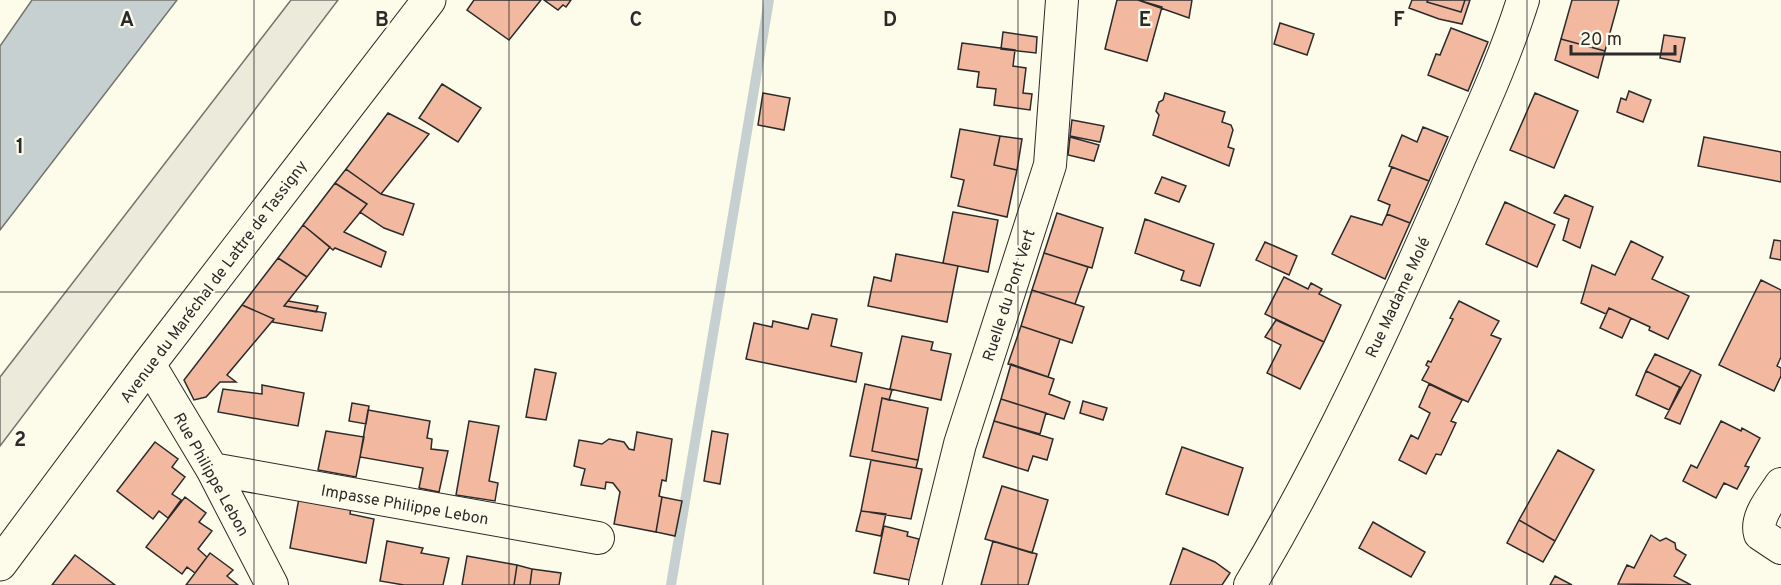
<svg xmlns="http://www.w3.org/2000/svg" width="1781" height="585" font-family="Overpass,sans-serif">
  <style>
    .parking { fill: #eceadb; stroke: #74746e; stroke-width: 1.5 }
    .water { fill: #c7d0d0; stroke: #74746e; stroke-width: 1.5 }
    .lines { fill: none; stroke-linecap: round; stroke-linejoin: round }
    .stream { stroke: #c7d0d0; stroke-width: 10 }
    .building { fill: #f2b8a0; stroke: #2b2b2b; stroke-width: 1.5 }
    .street-casing { stroke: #2b2b2b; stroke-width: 34 }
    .secondary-casing { stroke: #2b2b2b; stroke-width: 35 }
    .street { stroke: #fdfbea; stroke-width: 32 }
    .secondary { stroke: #fdfbea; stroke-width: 33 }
    .grid { fill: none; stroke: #2b2b2b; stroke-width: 1.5; stroke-opacity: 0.55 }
    .labels { text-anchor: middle; stroke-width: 4.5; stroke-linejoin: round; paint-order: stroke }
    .street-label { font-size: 16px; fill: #2b2b2b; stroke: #fdfbea }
    .grid-label { font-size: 20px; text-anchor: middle; font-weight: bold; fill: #2b2b2b; stroke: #fdfbea; stroke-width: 4.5; stroke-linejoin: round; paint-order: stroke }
  </style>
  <rect width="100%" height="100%" fill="#fdfbea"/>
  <path class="parking" d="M291 0H338L0 446V377Z"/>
  <path class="water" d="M32 0H177L0 230V46Z"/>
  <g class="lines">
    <path class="stream" d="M671 585 769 0"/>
  </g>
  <path class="building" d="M474 0H541L509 40 467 10Z
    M544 0H571L566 7 563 5 558 10Z
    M1117 0H1138L1162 7 1147 61 1105 49Z
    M1138 0H1192L1189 18Z
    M1412 0H1428L1427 2 1461 12 1465 0H1470L1462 24 1439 19 1409 8Z
    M1428 0H1465L1461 12 1427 2Z
    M1572 0H1619L1605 51 1561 39Z
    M1280 23 1314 34 1307 55 1274 44Z
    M1451 28 1488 42 1468 91 1428 75 1436 54 1440 55Z
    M1003 32 1037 37 1036 53 1001 49Z
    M1664 35 1685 38 1680 62 1660 58Z
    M1561 39 1605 51 1598 78 1555 60Z
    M962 43 1015 50 1013 66 1026 68 1023 93 1032 94 1030 110 994 105 996 89 977 87 979 72 958 69Z
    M442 84 481 108 458 142 419 118Z
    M1629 91 1651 100 1643 122 1617 112 1621 98 1626 100Z
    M763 93 790 98 784 130 758 125Z
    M1165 93 1225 112 1222 122 1231 125 1233 130 1228 147 1234 149 1229 166 1153 135 1159 115 1156 111 1159 102 1163 100Z
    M1535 93 1578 111 1554 168 1510 150Z
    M388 113 429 134 381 194 346 169Z
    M1072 120 1104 126 1100 142 1070 136Z
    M1423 127 1448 137 1429 181 1389 166 1402 135 1417 142Z
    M960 129 1000 136 994 165 1017 170 1007 217 958 206 964 180 951 177Z
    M1000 136 1022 139 1017 170 994 165Z
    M1070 137 1099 145 1094 161 1068 155Z
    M1704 137 1781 152V182L1698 166Z
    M1392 167 1429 181 1410 223 1387 214 1390 205 1378 200Z
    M346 169 381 194 414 204 403 235 384 228 360 212 367 204 335 183Z
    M1162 177 1186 186 1179 202 1155 193Z
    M335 183 367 204 344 232 386 252 381 267 335 248 333 250 303 225Z
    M1565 195 1593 207 1580 248 1563 240 1569 219 1554 213Z
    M1505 202 1555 225 1537 267 1486 244Z
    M953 212 998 220 988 272 943 263Z
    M1057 213 1103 228 1092 268 1044 253Z
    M1387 214 1410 223 1385 279 1332 254 1351 216 1382 225Z
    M1145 219 1214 244 1200 286 1181 280 1184 271 1135 253Z
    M303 225 330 247 307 277 278 258Z
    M1774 240 1781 241V260L1770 258Z
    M1631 241 1663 257 1652 279 1689 296 1668 339 1649 330 1650 327 1609 308 1606 314 1581 303 1592 265 1615 275Z
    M1265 242 1297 256 1289 275 1256 260Z
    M1044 253 1088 267 1075 304 1032 290Z
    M896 254 958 266 947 322 868 306 874 277 891 281Z
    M278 258 307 277 284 306 326 313 322 331 272 322 274 319 242 305Z
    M1284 277 1308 289 1311 283 1322 289 1319 294 1341 305 1324 342 1265 314Z
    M1761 280 1781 290V357L1777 366 1781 368V376L1774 391 1719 365Z
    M1032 290 1084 307 1072 343 1021 326Z
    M288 301 318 306 316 312 284 306Z
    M1459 301 1499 321 1491 335 1501 339 1468 402 1422 380 1429 367 1426 365 1428 361 1431 362 1453 319 1450 318Z
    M242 305 274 319 227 375 236 382H220L206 397 194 400 184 380Z
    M1609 308 1631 318 1622 338 1600 328Z
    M812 314 837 319 831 346 862 353 856 382 746 359 754 323 772 327 773 321 808 329Z
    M1276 320 1324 342 1300 389 1267 373 1281 345 1265 337Z
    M1021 326 1060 339 1048 377 1008 364Z
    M902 336 933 342 931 350 951 354 941 400 890 389Z
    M1655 354 1691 370 1681 388 1646 371Z
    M1011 364 1054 379 1049 394 1070 402 1064 419 1001 399Z
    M535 369 556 373 546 420 526 417Z
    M1691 370 1701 375 1680 424 1665 418Z
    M1646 371 1680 387 1669 410 1636 395Z
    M865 384 892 390 889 400 882 398 872 451 918 460 916 468 850 456Z
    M1429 384 1462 400 1451 421 1456 423 1441 455 1436 454 1426 474 1399 460 1411 435 1418 439 1430 413 1419 407Z
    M262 385 304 393 298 426 218 412 223 389 262 394Z
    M882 398 928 408 918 460 872 451Z
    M1001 399 1046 413 1040 434 994 421Z
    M1083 401 1107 408 1103 420 1080 413Z
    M352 403 369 406 366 424 349 421Z
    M368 410 430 421 427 438 432 439 431 449 448 451 439 492 419 488 423 468 360 457Z
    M469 421 499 426 489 481 498 483 495 501 456 495Z
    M994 421 1053 439 1047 460 1033 456 1028 471 983 457Z
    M1721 421 1741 431 1742 428 1760 438 1745 466 1749 467 1737 489 1724 483 1716 498 1683 481 1691 465 1697 468Z
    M326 431 364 437 356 477 318 470Z
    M712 431 728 434 720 484 704 481Z
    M637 432 672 439 666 481 662 480 659 496 662 497 656 532 614 524 620 492 613 483 606 482 605 489 581 485 585 469 574 466 579 440 602 444 609 439 624 442 629 449 634 450Z
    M155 442 178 459 172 467 185 477 172 494 181 500 168 518 159 511 153 519 117 491Z
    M1182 447 1243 468 1228 515 1166 494Z
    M1558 450 1594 470 1555 541 1519 520Z
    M871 460 922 469 911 519 861 511Z
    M1002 486 1048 500 1032 553 985 539Z
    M185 497 206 513 199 522 212 531 198 549 207 557 195 573 187 567 182 574 146 547Z
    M662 497 682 501 675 536 656 532Z
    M299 498 351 507 350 514 374 519 366 563 290 548Z
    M861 511 886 514 881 536 856 531Z
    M1519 520 1555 541 1543 562 1507 543Z
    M1373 522 1425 552 1411 577 1359 548Z
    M884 526 908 532 907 536 919 539 910 580 874 573Z
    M1651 535 1660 541 1666 538 1675 543 1676 549 1686 555 1674 576 1691 585 1618 584 1627 565 1634 568Z
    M387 541 423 548 421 553 449 558 443 585H404L380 581Z
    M993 541 1037 554 1028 585H981Z
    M1183 548 1215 562 1230 573 1222 585H1170Z
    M210 553 233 570 227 576 238 585H186Z
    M75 555 115 585H52Z
    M467 556 517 565 514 585H462Z
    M517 565 532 569 530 585H514Z
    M532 569 561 573 559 585H530Z
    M1555 576 1572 585H1550Z"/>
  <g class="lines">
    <defs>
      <path id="street" d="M149 364 212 469 272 585
        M212 469 598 538
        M1781 484C1772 498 1755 517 1760 534L1781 548
        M925 585 960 444 1050 165 1062 0
        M1250 585C1324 460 1386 327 1444 194 1471 130 1502 67 1523 0"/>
      <path id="secondary" d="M0 564 149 364 429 0"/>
    </defs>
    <use href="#street" class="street-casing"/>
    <use href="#secondary" class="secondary-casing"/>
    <use href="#street" class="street"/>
    <use href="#secondary" class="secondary"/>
  </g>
  <path class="grid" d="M254 0V585M509 0V585M763 0V585M1018 0V585M1272 0V585M1527 0V585M0 292H1781"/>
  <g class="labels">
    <g class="street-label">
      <text transform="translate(213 281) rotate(-53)" y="6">Avenue du Maréchal de Lattre de Tassigny</text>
      <text transform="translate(1008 295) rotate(-72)" y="6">Ruelle du Pont Vert</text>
      <text transform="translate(1397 297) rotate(-65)" y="6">Rue Madame Molé</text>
      <text transform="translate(212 474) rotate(61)" y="6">Rue Philippe Lebon</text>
      <text transform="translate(405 504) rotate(10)" y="6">Impasse Philippe Lebon</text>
    </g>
  </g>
  <g class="grid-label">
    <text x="127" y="26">A</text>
    <text x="382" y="26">B</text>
    <text x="636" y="26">C</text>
    <text x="890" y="26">D</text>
    <text x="1145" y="26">E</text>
    <text x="1399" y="26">F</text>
    <text x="20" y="153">1</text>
    <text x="20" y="446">2</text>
  </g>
  <path d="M1571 45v9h104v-9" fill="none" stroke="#2b2b2b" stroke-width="3"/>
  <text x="1580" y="45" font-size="18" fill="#2b2b2b" stroke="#fdfbea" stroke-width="4.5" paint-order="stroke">20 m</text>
</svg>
